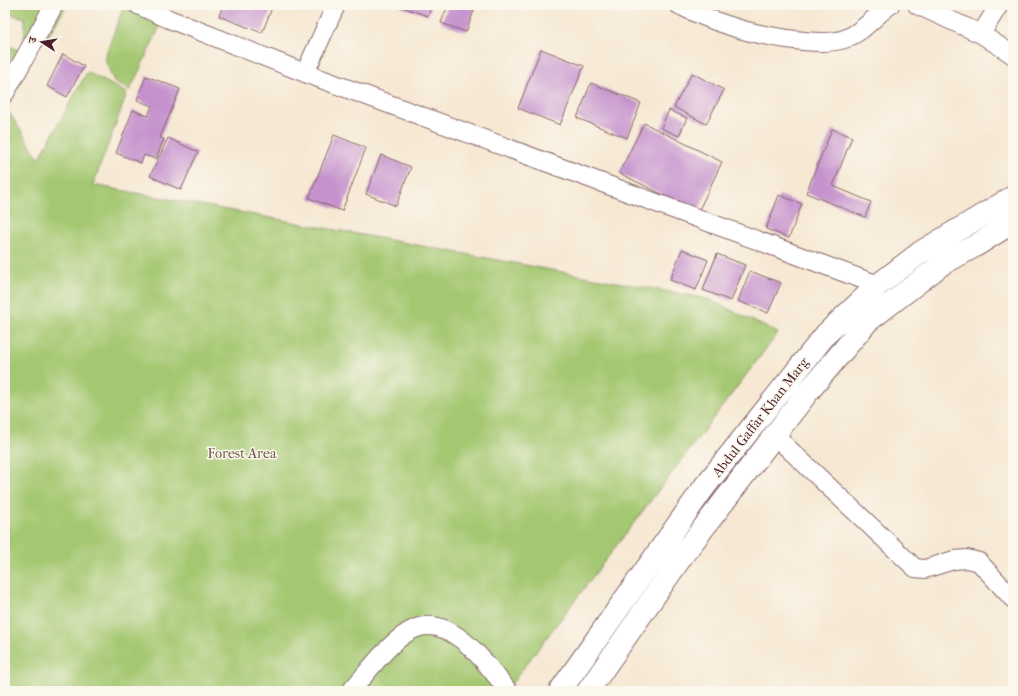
<svg xmlns="http://www.w3.org/2000/svg" width="1018" height="696" font-family="'IM FELL French Canon','Noto Serif Devanagari',serif">
  <style>
    .green { fill: #a4c871; stroke: #77744e }
    .building { fill: #c592cd }
    .lines { fill: none; stroke-linecap: round; stroke-linejoin: round }
    .minor-casing { stroke: #866566; stroke-width: 20 }
    .major-casing { stroke: #866566; stroke-width: 24 }
    .minor { stroke: #fff; stroke-width: 18 }
    .major { stroke: #fff; stroke-width: 22 }
    .labels { text-anchor: middle; stroke-width: 3; stroke-linejoin: round; paint-order: stroke }
    .street-label { font-size: 14px; fill: #4a1f2b; stroke: #fbf7ec }
    .park-label { font-size: 14px; fill: #655240; stroke: #fbf7ec }
  </style>
  <rect width="100%" height="100%" fill="#fbf7ec"/>
  <filter id="ink" filterUnits="userSpaceOnUse"><feTurbulence type="fractalNoise" baseFrequency=".025" numOctaves="2"/><feDisplacementMap in="SourceGraphic" scale="8" xChannelSelector="R" yChannelSelector="G"/><feConvolveMatrix kernelMatrix="1 2 1 2 8 2 1 2 1" color-interpolation-filters="sRGB"/></filter>
  <filter id="wash" filterUnits="userSpaceOnUse"><feTurbulence type="fractalNoise" baseFrequency=".012" numOctaves="4" result="noise"/><feDisplacementMap in="SourceGraphic" scale="16" xChannelSelector="R" yChannelSelector="G"/><feGaussianBlur stdDeviation="0.9" result="paint"/><feColorMatrix in="noise" values="0 0 0 0 0 0 0 0 0 0 0 0 0 0 0 0 0 1.4 0 .05"/><feComposite in="paint" operator="in"/></filter>
  <g filter="url(#wash)">
    <rect width="100%" height="100%" fill="#f6e8d3"/>
    <path class="green" d="M5 5H67L46 39 24 44 25 18 5 13Z
      M124 5H153L162 22 130 90 114 82 106 62V54Z
      M5 44 33 57 7 109 39 159 87 72 127 93 93 185 708 299 778 333 506 691H5Z"/>
    <g id="blocks">
      <path class="building" d="M223 5H273L262 33 219 16Z
        M396 5H432L428 16Z
        M448 5H476L466 32 441 23Z
        M541 49 584 66 560 125 518 108Z
        M63 54 84 66 67 97 47 86Z
        M692 73 724 90 706 124 674 107Z
        M146 76 180 89 160 138 164 139 156 159 144 155 141 163 116 153 133 110 148 116 152 106 137 100Z
        M591 83 641 103 627 138 577 118Z
        M669 110 687 118 679 136 661 128Z
        M644 123 722 162 698 212 619 173Z
        M832 129 852 137 833 186 871 202 865 217 806 193Z
        M334 135 366 148 342 211 309 198Z
        M168 138 198 152 181 190 150 176Z
        M381 155 411 167 396 206 366 194Z
        M779 195 802 204 789 238 766 229Z
        M682 249 708 260 696 290 670 280Z
        M717 254 745 265 731 301 703 290Z
        M750 271 781 283 768 313 738 301Z"/>
    </g>
  </g>
  <g filter="url(#ink)">
    <use href="#blocks" fill-opacity="0" stroke="#866566" stroke-width="1"/>
    <g class="lines">
      <defs>
        <path id="minor" d="M138 5 169 19 305 73 878 285
          M679 5C695 13 711 20 727 25 752 34 823 49 847 38 864 31 875 16 890 5
          M917 5 981 34 1013 55
          M981 34 999 5
          M305 73 336 5
          M5 93 54 5
          M774 435 915 568 925 569 954 560 967 559 979 562 1013 599
          M351 691C368 672 391 639 414 629 451 612 489 667 508 691"/>
        <path id="major" d="M560 691 705 486 826 334 878 285 921 252 1013 197
          M588 691 685 552 807 393 868 321 942 264 975 246 1013 222"/>
      </defs>
      <use href="#minor" class="minor-casing"/>
      <use href="#major" class="major-casing"/>
      <use href="#minor" class="minor"/>
      <use href="#major" class="major"/>
    </g>
  </g>
  <g class="labels">
    <g class="street-label">
      <text transform="translate(760 417) rotate(-52)" y="5">Abdul Gaffar Khan Marg</text>
    </g>
    <g class="park-label">
      <text x="242" y="458">Forest Area</text>
    </g>
  </g>
  <rect width="1018" height="696" fill="none" stroke="#fbf7ec" stroke-width="20"/>
  <g transform="translate(42 42) rotate(282)" stroke="#fbf7ec" stroke-width="3" paint-order="stroke">
  <path d="M0-3L7 15L0 10L-7 15Z" fill="#4a1f2b"/>
  <text y="-6" font-size="11" font-weight="bold" text-anchor="middle" fill="#4a1f2b">उ</text>
  </g>
</svg>
